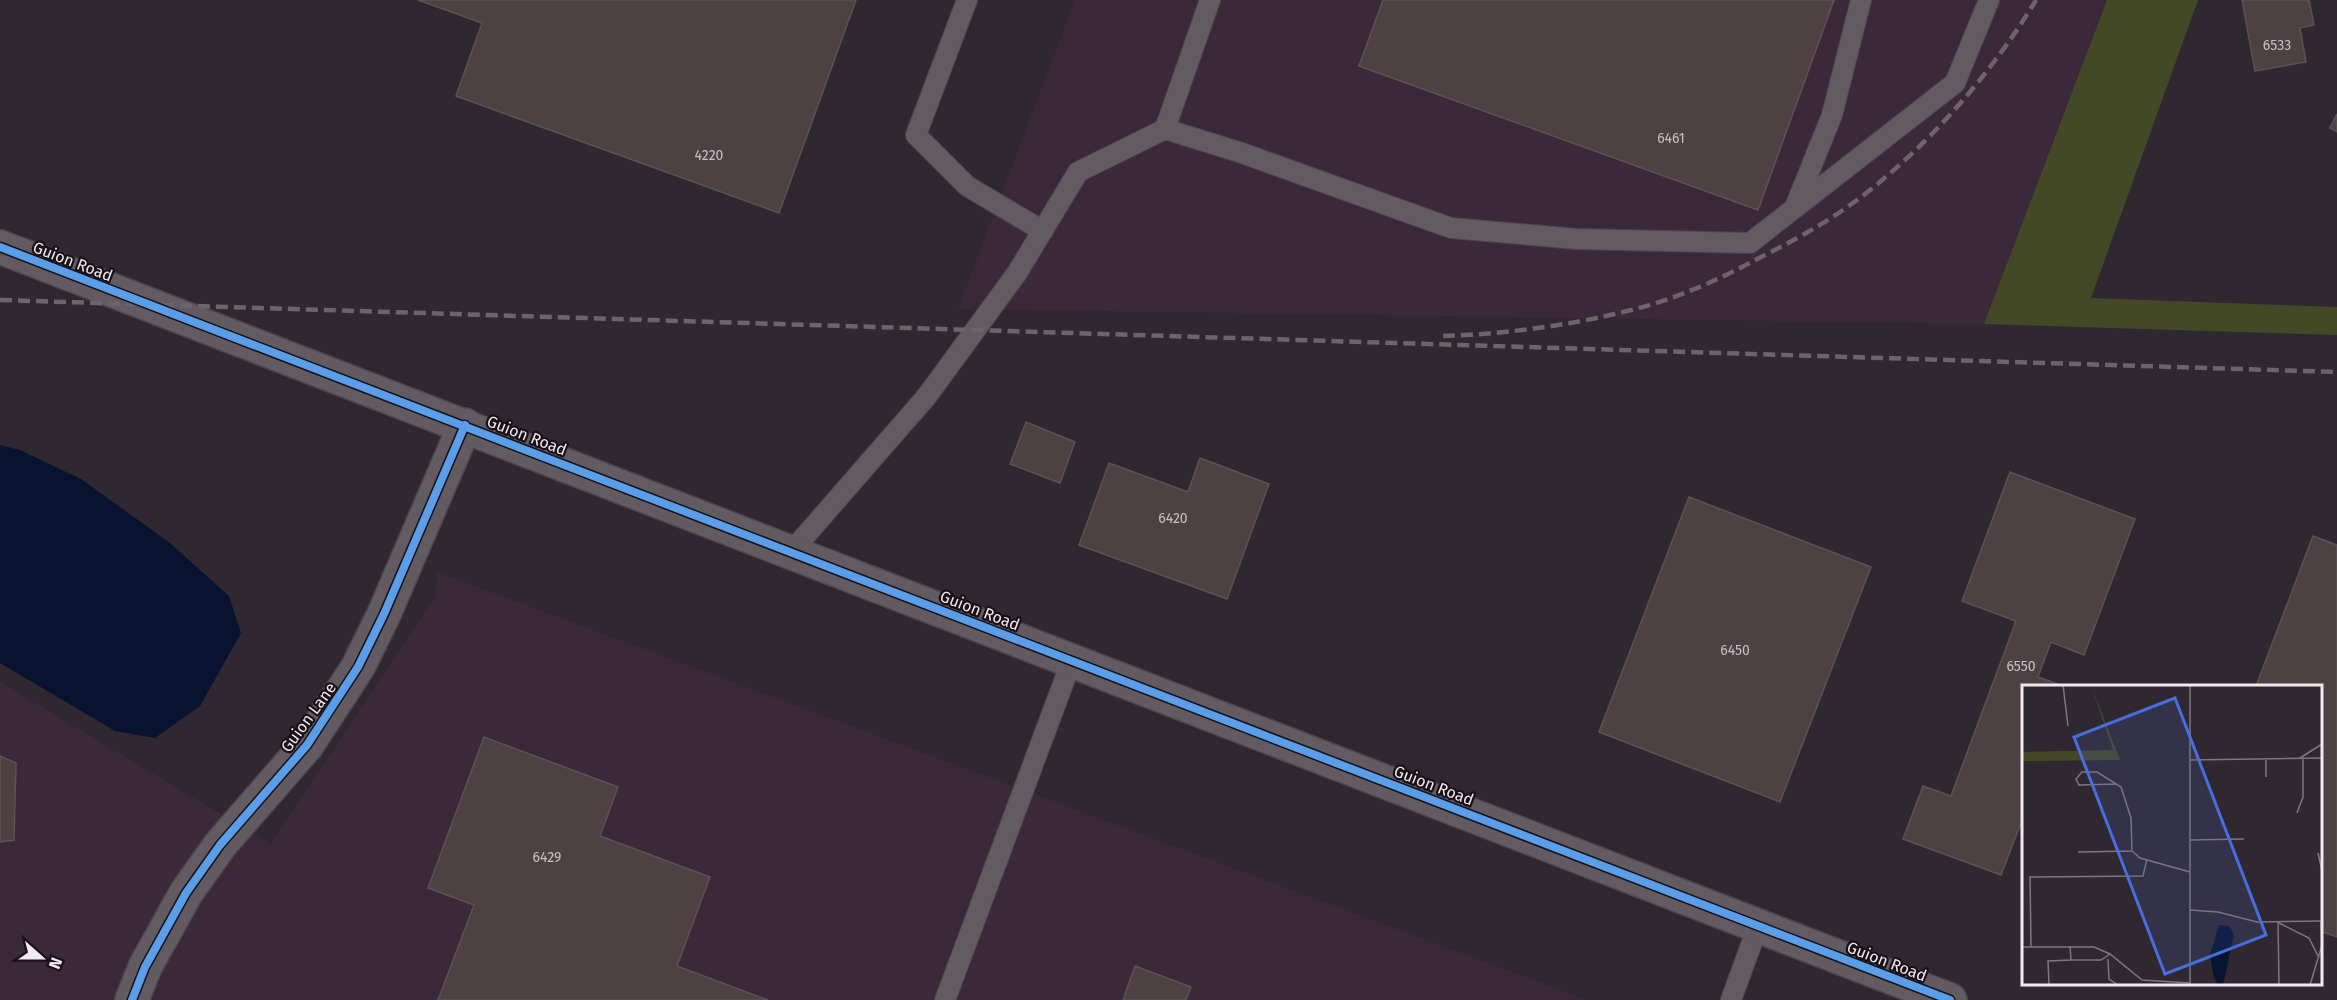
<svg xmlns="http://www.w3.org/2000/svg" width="2337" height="1000" font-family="'Fira Sans',sans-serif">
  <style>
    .built { fill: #3b293a }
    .green { fill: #434927 }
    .water { fill: #07132f }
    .building { fill: #4d4241; stroke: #5a5254; stroke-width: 1.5 }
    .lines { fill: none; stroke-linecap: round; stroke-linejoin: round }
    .lane-casing { stroke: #4c454b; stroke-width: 22 }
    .street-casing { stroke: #4c454b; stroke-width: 36 }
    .secondary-casing { stroke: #4c454b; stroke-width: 36 }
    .lane { stroke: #625b62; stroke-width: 20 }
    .street { stroke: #625b62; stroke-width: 33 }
    .secondary { stroke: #625b62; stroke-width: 33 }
    .rail { stroke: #6b646b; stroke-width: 4.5; stroke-dasharray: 12 6; stroke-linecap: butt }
    .cycleway-casing { stroke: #181117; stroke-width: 11 }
    .cycleway { stroke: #5a9eea; stroke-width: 8 }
    .labels { text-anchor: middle; stroke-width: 4.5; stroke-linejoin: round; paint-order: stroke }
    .number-label { font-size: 14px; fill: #c9bec5 }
    .street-label { font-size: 16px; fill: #f2e8f1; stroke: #181117 }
    .inset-road { fill: none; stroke: #7e757d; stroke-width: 1.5 }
    .view { fill: #486ddd; fill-opacity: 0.15; stroke: #486ddd; stroke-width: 3 }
    .inset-edge { fill: none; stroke: #f2e8f1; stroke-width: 3 }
  </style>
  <rect width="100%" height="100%" fill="#302830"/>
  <path class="built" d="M1075 0H2107L1984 324 958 309Z
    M437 572 1587 1000H0V682L271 844 436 596Z"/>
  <path class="green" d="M2107 0H2198L2091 298 2337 307V335L1984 324Z"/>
  <path class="water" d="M0 445 20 450 81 479 170 543 229 596 241 633 200 706 155 738 115 731 0 663Z"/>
  <path class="building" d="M418 0H856L779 213 456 96 482 23Z
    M1383 0H1834L1758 210 1359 66Z
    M2242 0H2309L2314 25 2300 28 2306 62 2255 71Z
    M2337 114V132L2330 128Z
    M1026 422 1075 442 1060 483 1010 464Z
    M1200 458 1269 484 1227 599 1079 545 1109 463 1188 492Z
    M2010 472 2135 519 2084 655 2051 642 2038 677 2063 686H2024V815L2001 875 1903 839 1923 786 1951 796 2016 621 1962 601Z
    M1689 497 1871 567 1780 802 1599 732Z
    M2313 536 2337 545V937L2320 931V686H2256Z
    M484 737 618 787 600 836 710 877 677 966 768 1000H438L474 905 428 888Z
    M0 756 16 763 14 840 0 842Z
    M1135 966 1191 987 1186 1000H1123Z"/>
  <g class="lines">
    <defs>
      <path id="lane" d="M967 0 916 135 967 186 1043 231
        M1165 129 1210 0
        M1795 207 1832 115 1861 0
        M792 551 927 396 1017 273 1078 172 1165 129 1242 153 1451 228 1577 239 1750 243 1955 83 1989 0
        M945 1000 1072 660
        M1731 1000 1758 926"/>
      <path id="street" d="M132 1000 145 967 186 893 220 845 307 745 358 667 384 614 465 425"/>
      <path id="secondary" d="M0 247 1950 1000"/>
    </defs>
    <use href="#lane" class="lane-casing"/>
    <use href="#street" class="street-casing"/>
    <use href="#secondary" class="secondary-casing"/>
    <use href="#lane" class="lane"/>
    <use href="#street" class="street"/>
    <use href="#secondary" class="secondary"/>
    <path class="rail" d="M0 300 2337 372
      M1443 336C1504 334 1567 326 1627 311 1674 300 1719 280 1761 257 1779 248 1796 239 1813 229 1900 179 1985 85 2036 0"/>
    <defs>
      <path id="cycleway" d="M0 247 1950 1000
        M132 1000 145 967 186 893 220 845 307 745 358 667 384 614 465 425"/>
    </defs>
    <use href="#cycleway" class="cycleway-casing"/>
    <use href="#cycleway" class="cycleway"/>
  </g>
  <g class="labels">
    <g class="number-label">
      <text x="2277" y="50">6533</text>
      <text x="1671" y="143">6461</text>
      <text x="709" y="160">4220</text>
      <text x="1173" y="523">6420</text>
      <text x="1735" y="655">6450</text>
      <text x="2021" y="671">6550</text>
      <text x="547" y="862">6429</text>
    </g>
    <g class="street-label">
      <text transform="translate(73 261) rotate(21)" y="6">Guion Road</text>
      <text transform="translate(527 435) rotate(21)" y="6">Guion Road</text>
      <text transform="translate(980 610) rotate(21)" y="6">Guion Road</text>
      <text transform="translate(308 717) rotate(-54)" y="6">Guion Lane</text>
      <text transform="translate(1434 785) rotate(21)" y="6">Guion Road</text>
      <text transform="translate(1887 961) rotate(21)" y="6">Guion Road</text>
    </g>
  </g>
  <g transform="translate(2022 685)">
    <rect width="300" height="300" fill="#302830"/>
    <path d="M69 0 98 75 0 76V67L91 65Z" fill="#434927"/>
    <path d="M197 240 207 241 212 249 201 300H196L192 293 188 270Z" fill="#07132f"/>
    <path class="inset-road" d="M41 0 46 41M244 73V92M278 73 300 59M168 75 300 73M94 99 57 100 54 94 60 87H75L99 102 109 133 110 166 118 173 168 187M275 128 281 112V73M168 155 222 154M56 167 110 166M296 168 300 186M168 225 196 227 235 237 300 236M299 236 300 259M256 237 257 300M257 238 287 253 297 273M0 262H72L88 269 120 295 168 298M9 262 8 192 121 191 125 174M86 274 87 294 96 300M49 275H79L88 269M27 300 26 276 49 275 48 261M168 300V0M288 300 300 260"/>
    <path class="view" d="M153 13 244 250 143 289 52 52Z"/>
    <rect width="300" height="300" class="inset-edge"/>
  </g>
  <g transform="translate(42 958) rotate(111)" stroke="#181117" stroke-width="4.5" paint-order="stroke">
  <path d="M0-4.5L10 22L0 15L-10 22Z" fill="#f2e8f1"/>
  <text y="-9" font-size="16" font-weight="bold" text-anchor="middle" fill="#f2e8f1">N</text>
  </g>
</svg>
